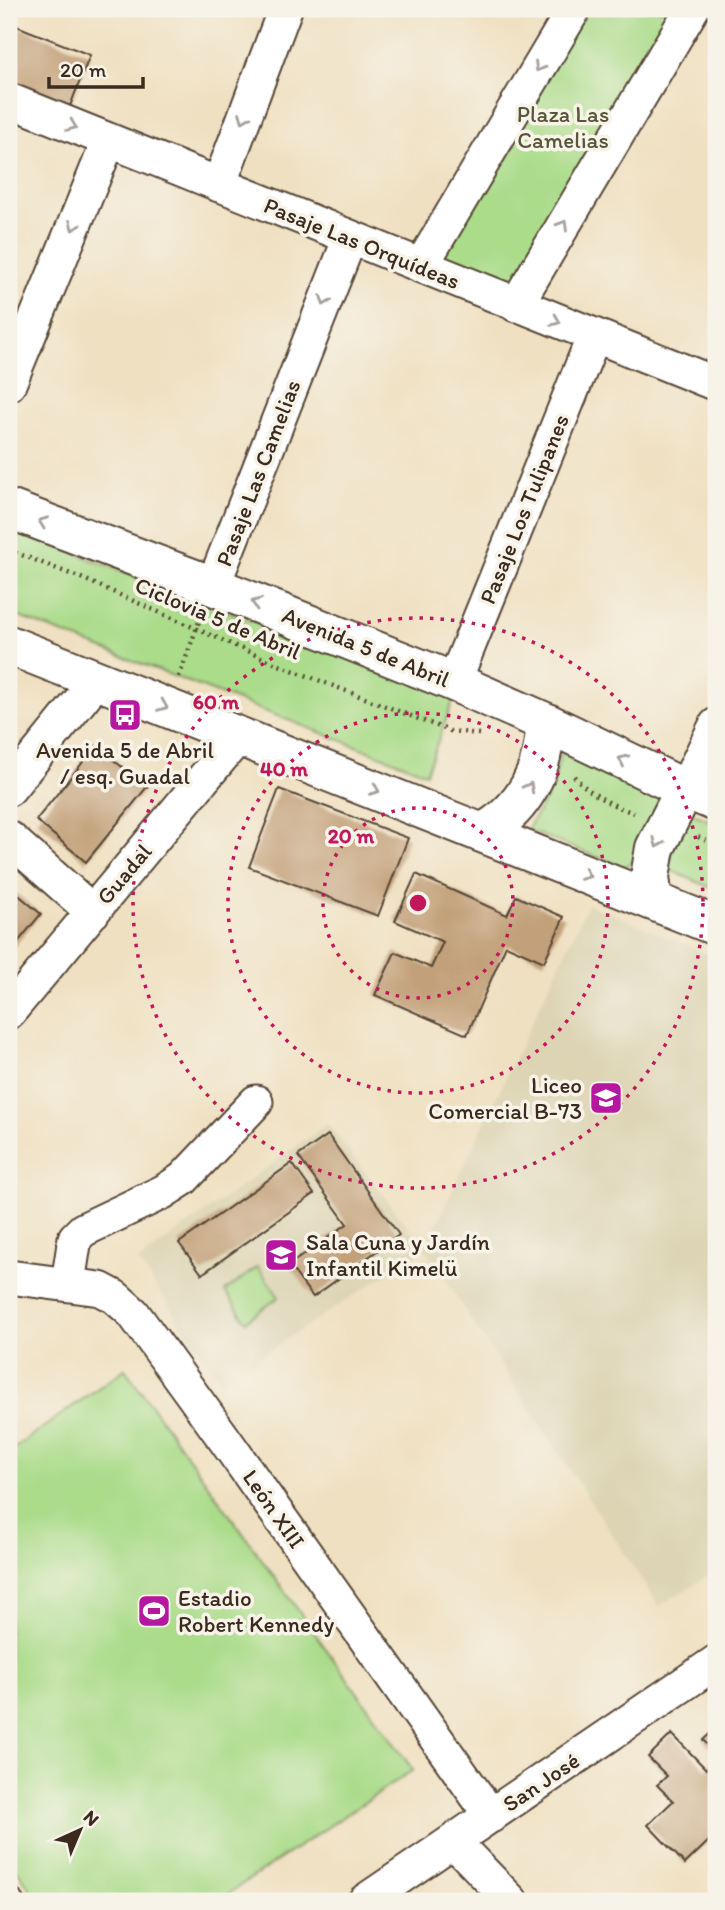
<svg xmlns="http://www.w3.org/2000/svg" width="725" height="1910" font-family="Itim,sans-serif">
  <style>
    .built { fill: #ddd4b4 }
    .green { fill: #aadc8a; stroke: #728354; stroke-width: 2 }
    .building { fill: #c2a079 }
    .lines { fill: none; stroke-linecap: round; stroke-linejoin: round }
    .minor-casing { stroke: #564536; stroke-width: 37 }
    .major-casing { stroke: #564536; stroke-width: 42 }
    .path { stroke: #564536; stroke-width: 4.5; stroke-dasharray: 2 5; stroke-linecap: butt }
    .minor { stroke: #fff; stroke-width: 33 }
    .major { stroke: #fff; stroke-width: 38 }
    .oneway { stroke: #a79f9a }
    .ring { fill: none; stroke: #c2185b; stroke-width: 3.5; stroke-dasharray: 3.5 7 }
    .labels { text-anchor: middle; stroke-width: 7; stroke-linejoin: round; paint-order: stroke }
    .park-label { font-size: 23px; fill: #575639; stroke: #f7f3e8 }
    .street-label { font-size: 23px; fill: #3b2a1e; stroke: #f7f3e8 }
    .poi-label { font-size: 23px; fill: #3b2a1e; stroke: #f7f3e8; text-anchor: start }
    .centre { fill: #c2185b; stroke: #f7f3e8; stroke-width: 3.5 }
    .ring-label { font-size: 21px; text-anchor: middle; font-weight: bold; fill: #c2185b; stroke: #f7f3e8; stroke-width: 7; stroke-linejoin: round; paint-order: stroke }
  </style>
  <rect width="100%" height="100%" fill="#f7f3e8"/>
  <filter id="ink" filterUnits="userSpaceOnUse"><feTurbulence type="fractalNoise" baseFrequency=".0143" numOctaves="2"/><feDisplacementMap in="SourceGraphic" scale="14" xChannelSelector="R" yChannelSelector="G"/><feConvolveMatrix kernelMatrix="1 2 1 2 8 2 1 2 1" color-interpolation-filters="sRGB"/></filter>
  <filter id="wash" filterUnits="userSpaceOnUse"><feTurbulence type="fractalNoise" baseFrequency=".00686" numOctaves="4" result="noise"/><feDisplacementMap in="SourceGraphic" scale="28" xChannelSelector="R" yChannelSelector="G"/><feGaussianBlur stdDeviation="1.57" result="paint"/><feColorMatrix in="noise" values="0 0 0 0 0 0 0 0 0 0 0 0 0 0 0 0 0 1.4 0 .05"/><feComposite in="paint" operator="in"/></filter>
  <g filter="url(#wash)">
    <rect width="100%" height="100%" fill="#efe0c1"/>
    <path class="built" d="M588 904 716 957V1571L659 1606 425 1249 221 1382 138 1261 327 1124 425 1248Z"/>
    <path class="green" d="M583 9H684L511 288 445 259 442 245Z
      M9 528 454 698 426 773 9 613Z
      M563 745 659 797 661 803 632 862 623 867 527 830 553 786Z
      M689 812 716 823V890L665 868Z
      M258 1267 279 1297 246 1321 225 1291Z
      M125 1369 413 1770 217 1901H39L9 1859V1452Z"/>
    <g id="blocks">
      <path class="building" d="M9 23 90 55 70 106 9 82Z
        M96 746 147 787 86 862 36 820Z
        M279 789 408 838 378 916 249 867Z
        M416 874 507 915 516 896 564 917 544 962 506 945 467 1035 375 995 395 952 431 968 443 942 395 921Z
        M9 887 41 914 9 953Z
        M328 1135 399 1235 313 1297 289 1265 347 1224 298 1156Z
        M292 1163 314 1194 202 1274 179 1243Z
        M716 1728V1754L703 1740Z
        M672 1734 706 1769 716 1758V1834L685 1864 648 1825 673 1801 657 1785 667 1776 648 1757Z
        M9 1876 26 1901H9Z"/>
    </g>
  </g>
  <g filter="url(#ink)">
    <use href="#blocks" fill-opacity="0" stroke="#564536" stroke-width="2"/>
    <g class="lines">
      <defs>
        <path id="minor" d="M9 100 716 384
          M219 185 285 9
          M421 266 574 9
          M516 305 692 9
          M9 384 109 140
          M213 586 350 238
          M454 682 594 336
          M9 789 97 680
          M685 789 716 725
          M9 838 93 912
          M9 1012 239 736
          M9 1277 100 1289 115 1297 133 1313 223 1437 491 1816
          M68 1283 75 1238 83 1230 163 1192 183 1179 256 1102
          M453 1841 511 1901
          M365 1901 716 1662"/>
        <path id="major" d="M9 509 213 586 454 682 545 722 685 789 716 802
          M9 645 716 926
          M482 833C524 810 545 770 545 722
          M653 901 650 877 655 848 685 789"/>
      </defs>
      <use href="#minor" class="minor-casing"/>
      <use href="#major" class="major-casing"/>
      <path class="path" d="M9 550 86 580 274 663 450 731 480 734
        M179 677 201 616
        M574 776C590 794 611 805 634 813
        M698 837 716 845"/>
      <use href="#minor" class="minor"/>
      <use href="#major" class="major"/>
    </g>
    <defs><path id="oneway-chevron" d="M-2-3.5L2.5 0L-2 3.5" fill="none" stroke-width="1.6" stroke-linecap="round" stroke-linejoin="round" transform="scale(1.75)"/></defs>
    <g class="oneway">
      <use href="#oneway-chevron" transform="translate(539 67) rotate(121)"/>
      <use href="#oneway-chevron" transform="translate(244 118) rotate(111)"/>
      <use href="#oneway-chevron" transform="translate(72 126) rotate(22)"/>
      <use href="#oneway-chevron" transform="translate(563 225) rotate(-59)"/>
      <use href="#oneway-chevron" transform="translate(74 226) rotate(112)"/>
      <use href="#oneway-chevron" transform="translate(325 301) rotate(111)"/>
      <use href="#oneway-chevron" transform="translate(556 321) rotate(22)"/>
      <use href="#oneway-chevron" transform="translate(43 522) rotate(-159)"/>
      <use href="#oneway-chevron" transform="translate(256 603) rotate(-158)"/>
      <use href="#oneway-chevron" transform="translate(163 706) rotate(22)"/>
      <use href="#oneway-chevron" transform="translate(623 760) rotate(-155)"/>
      <use href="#oneway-chevron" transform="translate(529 787) rotate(-62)"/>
      <use href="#oneway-chevron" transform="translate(375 790) rotate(22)"/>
      <use href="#oneway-chevron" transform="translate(658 843) rotate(114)"/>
      <use href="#oneway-chevron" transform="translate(586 875) rotate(22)"/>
    </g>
  </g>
  <g class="ring">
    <circle cx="418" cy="903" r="95"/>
    <circle cx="418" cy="903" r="190"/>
    <circle cx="418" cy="903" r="285"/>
  </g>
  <defs>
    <symbol id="bus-square" viewBox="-11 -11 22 22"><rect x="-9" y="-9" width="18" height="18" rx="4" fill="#b5179e" stroke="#f7f3e8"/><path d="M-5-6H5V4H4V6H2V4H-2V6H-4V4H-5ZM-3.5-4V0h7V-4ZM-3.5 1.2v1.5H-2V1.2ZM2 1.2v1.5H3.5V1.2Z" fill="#fff"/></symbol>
    <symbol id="school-square" viewBox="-11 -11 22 22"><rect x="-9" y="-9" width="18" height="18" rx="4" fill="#b5179e" stroke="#f7f3e8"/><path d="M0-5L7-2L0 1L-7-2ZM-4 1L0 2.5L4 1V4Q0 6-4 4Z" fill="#fff"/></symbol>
    <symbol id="stadium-square" viewBox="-11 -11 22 22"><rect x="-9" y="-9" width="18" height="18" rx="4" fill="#b5179e" stroke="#f7f3e8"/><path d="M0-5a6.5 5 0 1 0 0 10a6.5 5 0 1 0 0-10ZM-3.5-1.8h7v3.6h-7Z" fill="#fff"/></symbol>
  </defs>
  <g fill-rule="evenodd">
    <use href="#bus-square" x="106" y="696" width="38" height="38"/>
    <use href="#school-square" x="587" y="1079" width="38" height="38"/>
    <use href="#school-square" x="262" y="1236" width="38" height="38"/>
    <use href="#stadium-square" x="135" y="1592" width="38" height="38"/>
  </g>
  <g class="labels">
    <g class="park-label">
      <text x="563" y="122">Plaza Las<tspan x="563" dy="26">Camelias</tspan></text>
    </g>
    <g class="street-label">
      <text transform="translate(362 243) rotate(22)" y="8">Pasaje Las Orquídeas</text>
      <text transform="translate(258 473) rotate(-69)" y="8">Pasaje Las Camelias</text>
      <text transform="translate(524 509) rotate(-68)" y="8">Pasaje Los Tulipanes</text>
      <text transform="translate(218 618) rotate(23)" y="8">Ciclovia 5 de Abril</text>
      <text transform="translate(366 647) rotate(22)" y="8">Avenida 5 de Abril</text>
      <text transform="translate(124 874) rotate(-50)" y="8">Guadal</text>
      <text transform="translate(274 1509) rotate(55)" y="8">León XIII</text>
      <text transform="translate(541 1782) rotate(-34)" y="8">San José</text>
    </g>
    <g class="poi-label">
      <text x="125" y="758" text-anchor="middle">Avenida 5 de Abril<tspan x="125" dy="26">/ esq. Guadal</tspan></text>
      <text x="582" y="1093" text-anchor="end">Liceo<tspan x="582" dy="26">Comercial B-73</tspan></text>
      <text x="306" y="1250">Sala Cuna y Jardín<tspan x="306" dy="26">Infantil Kimelü</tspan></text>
      <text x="178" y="1606">Estadio<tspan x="178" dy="26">Robert Kennedy</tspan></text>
    </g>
  </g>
  <circle cx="418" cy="903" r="10" class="centre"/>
  <g class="ring-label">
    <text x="216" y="709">60 m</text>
    <text x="284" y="776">40 m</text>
    <text x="351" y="843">20 m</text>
  </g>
  <rect width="725" height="1910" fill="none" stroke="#f7f3e8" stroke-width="35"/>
  <g transform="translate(80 1830) rotate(44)" stroke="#f7f3e8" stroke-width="5" paint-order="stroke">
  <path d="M0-5L12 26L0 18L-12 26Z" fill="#3b2a1e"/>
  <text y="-10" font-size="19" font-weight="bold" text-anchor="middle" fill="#3b2a1e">N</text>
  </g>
  <path d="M49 77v10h94v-10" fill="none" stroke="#3b2a1e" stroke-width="3.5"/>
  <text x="60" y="77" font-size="21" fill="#3b2a1e" stroke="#f7f3e8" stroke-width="5" paint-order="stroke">20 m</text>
</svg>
